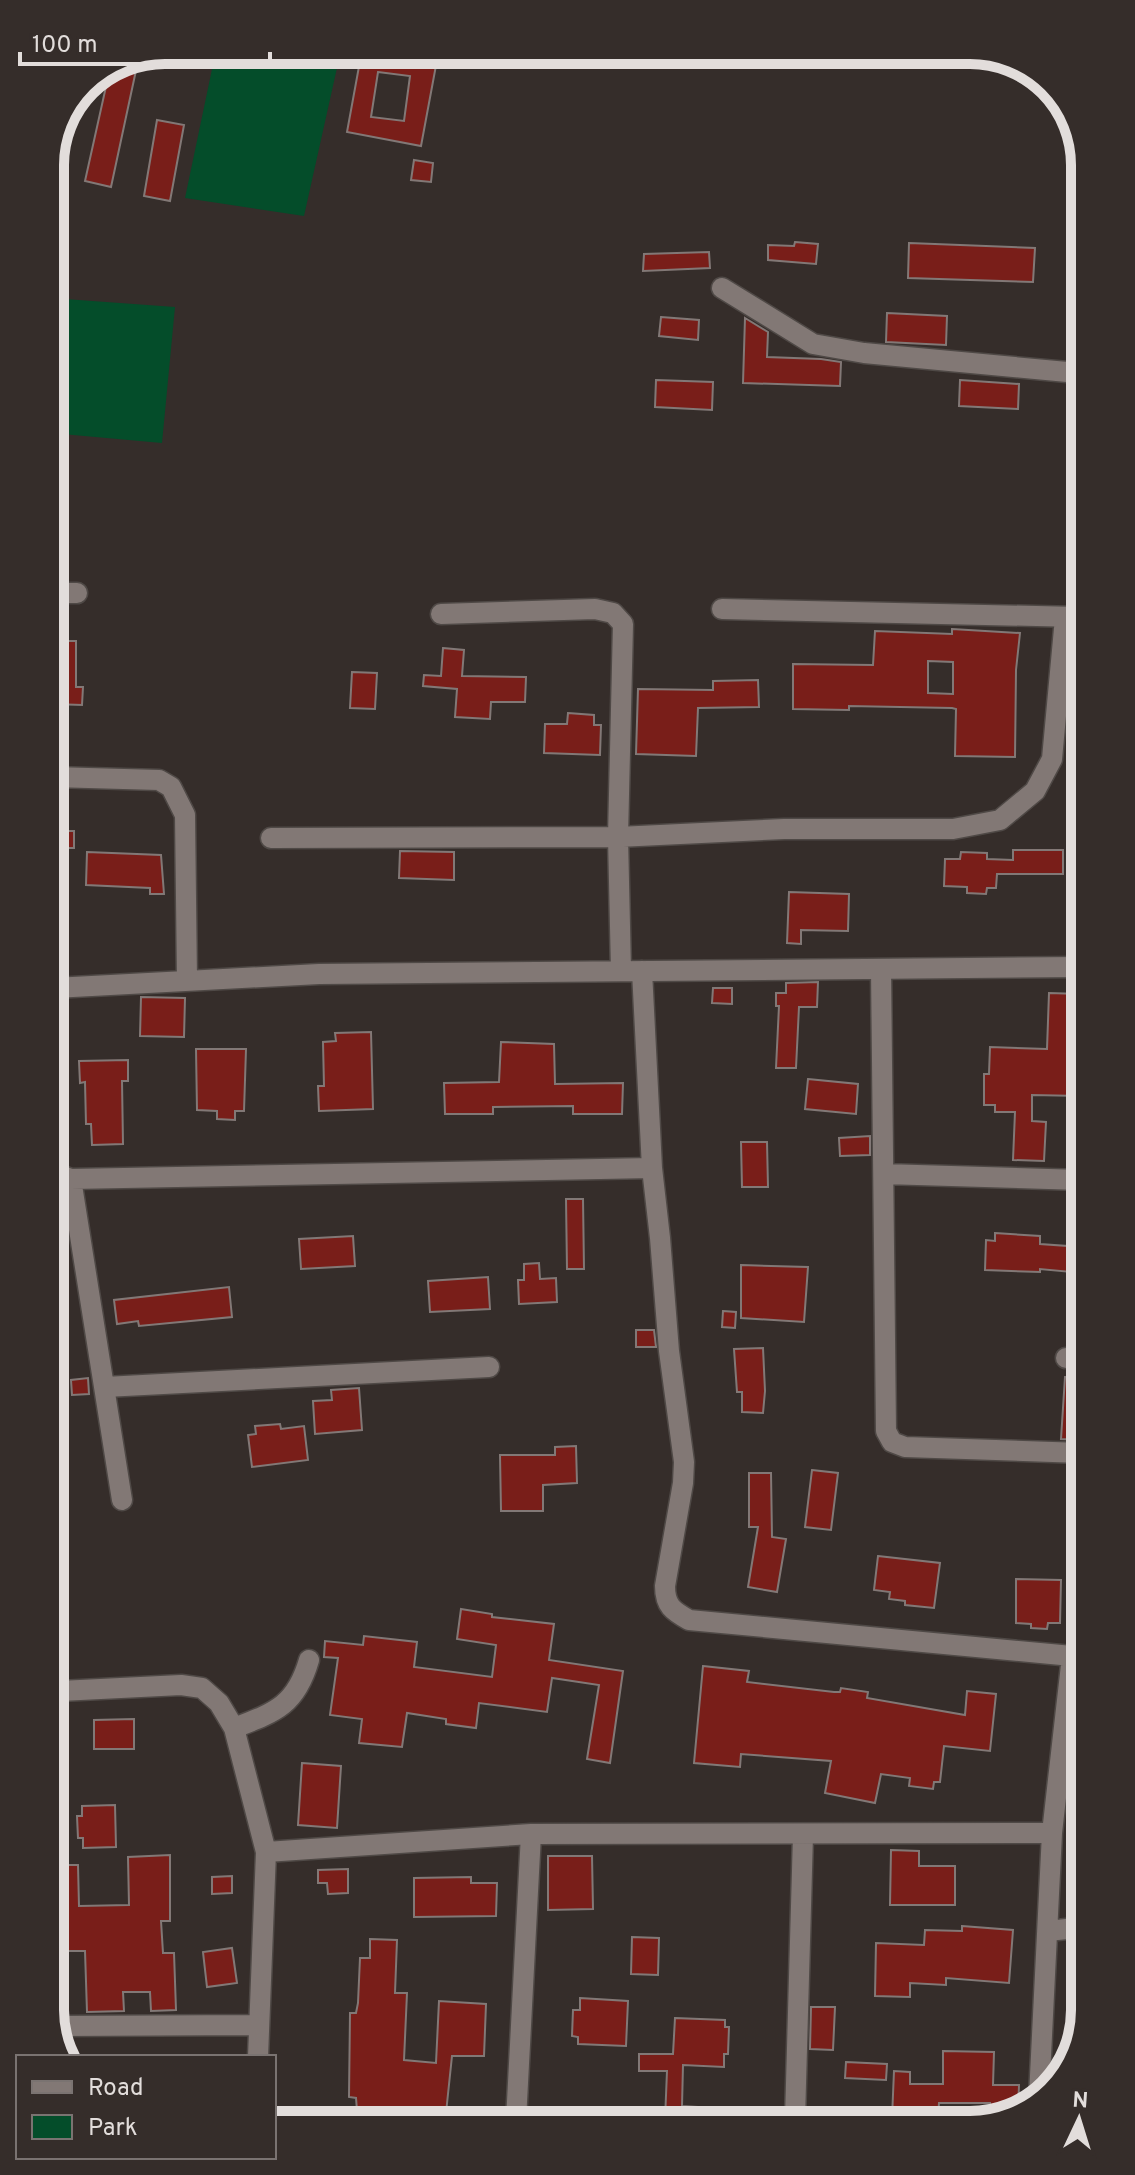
<svg xmlns="http://www.w3.org/2000/svg" width="1135" height="2175" font-family="Overpass,sans-serif">
  <style>
    .green { fill: #044d2a }
    .building { fill: #791e19; stroke: #827876; stroke-width: 2; fill-rule: evenodd }
    .lines { fill: none; stroke-linecap: round; stroke-linejoin: round }
    .street-casing { stroke: #4f4946; stroke-width: 23 }
    .street { stroke: #827875; stroke-width: 20 }
    .rim { fill: none; stroke: #e2dddb; stroke-width: 10 }
  </style>
  <rect width="100%" height="100%" fill="#352d2a"/>
  <path class="green" d="M216 50H341L304 216 185 198Z
    M51 298 175 307 162 443 51 433Z"/>
  <path class="building" d="M362 50H406L405 55 437 60 421 146 347 132ZM378 72 410 76 404 121 371 117Z
    M138 61 111 187 85 181 109 73Z
    M157 120 184 125 170 201 144 196Z
    M414 160 433 163 431 182 411 180Z
    M795 242 818 244 816 264 768 260V245L794 246Z
    M909 243 1035 248 1033 282 908 278Z
    M709 252 710 268 643 271 644 254Z
    M887 313 947 316 946 345 886 342Z
    M661 317 699 320 698 340 659 336Z
    M745 318 768 332 767 357 821 359 841 362 840 386 743 383Z
    M656 380 713 382 712 410 655 407Z
    M960 380 1019 384 1018 409 959 406Z
    M952 629 1020 633 1016 670 1015 757 955 756 956 709 952 708 849 706V710L793 709V664L873 665 875 631 952 634ZM928 661 953 662V694L928 693Z
    M52 641H76V687H83L82 705 53 704Z
    M443 648 464 650 462 676 526 677 525 702H491L490 719 455 717 457 689 423 686 424 675 441 676Z
    M352 672 377 673 375 709 350 708Z
    M758 680 759 707 698 708 696 756 636 754 638 689 713 690V681Z
    M568 713 594 715V725H601L600 755 544 753 545 724H567Z
    M53 831H74V848H53Z
    M1013 850H1063V874H997L996 888H987L986 894 967 893V887L944 886 945 859H960L961 852 987 853V859L1013 860Z
    M400 851 454 852V880L399 878Z
    M87 852 161 855 164 894H150V888L86 885Z
    M789 892 849 894 848 931 801 930V944L787 943Z
    M818 982 817 1007H799L796 1068H776L779 1006H776V993H786V983Z
    M713 988H732V1004L712 1003Z
    M1049 993 1080 994 1081 1096 1032 1095V1121L1046 1122 1044 1161 1013 1160 1015 1112H995V1105H984V1074H989L990 1047 1047 1049Z
    M141 997 185 998 184 1037 140 1036Z
    M371 1032 373 1109 319 1111 318 1086H324L323 1042 336 1041 335 1033Z
    M501 1042 554 1044 555 1084 623 1083 622 1114H573V1106L493 1107V1114H445L444 1083 499 1082Z
    M196 1049H246L244 1111H235V1120L217 1119V1111L197 1110Z
    M128 1060V1081H122L123 1144 92 1145 91 1124H86L85 1082 80 1083 79 1061Z
    M808 1079 858 1084 856 1114 805 1109Z
    M870 1136V1155L840 1156 839 1138Z
    M741 1142H767L768 1187H742Z
    M566 1199H583L584 1269H567Z
    M995 1233 1040 1236V1244L1082 1247V1273L1040 1269V1272L985 1270 986 1240 995 1241Z
    M353 1236 355 1266 301 1269 299 1239Z
    M539 1263 540 1279 556 1278 557 1302 519 1304 518 1280H524V1264Z
    M741 1265 808 1267 804 1322 741 1318Z
    M488 1277 490 1309 430 1312 428 1281Z
    M229 1287 232 1317 139 1326 138 1321 117 1324 114 1300Z
    M723 1311 736 1312 735 1328 722 1327Z
    M636 1330H654L656 1347H636Z
    M763 1348 765 1391 763 1413 742 1412V1392H737L734 1349Z
    M1065 1377 1082 1378V1440L1061 1439Z
    M88 1378 89 1394 72 1395 71 1380Z
    M359 1388 362 1430 315 1434 313 1401 332 1400 331 1390Z
    M280 1424 281 1429 304 1426 308 1460 252 1467 248 1435 256 1434 255 1426Z
    M576 1446 577 1483 543 1485V1511H501L500 1455H555V1447Z
    M812 1470 838 1473 831 1530 805 1527Z
    M749 1473H771L772 1537 786 1539 777 1592 748 1587 758 1527H749Z
    M878 1556 940 1563 934 1608 905 1605V1601L889 1599 890 1592 874 1590Z
    M1016 1579 1061 1580 1060 1623H1048L1047 1629 1031 1628V1624L1016 1623Z
    M461 1609 492 1614V1617L554 1624 549 1660 623 1671 610 1763 587 1759 599 1685 552 1678 547 1712 479 1703 476 1728 446 1724V1719L407 1713 402 1747 359 1743 362 1719 330 1715 338 1658 324 1657 325 1641 363 1645 364 1636 417 1642 414 1667 492 1677 496 1645 457 1639Z
    M703 1666 749 1671 747 1682 834 1692H840L841 1688 868 1692 867 1698 965 1715 967 1691 996 1694 990 1751 944 1746 940 1782H934L933 1789 909 1786 910 1778 881 1774 875 1803 825 1793 831 1761 741 1754 740 1767 694 1763Z
    M134 1719V1749H94V1720Z
    M302 1763 341 1766 337 1828 298 1825Z
    M115 1805 116 1847 83 1848V1838H78L77 1816H82V1806Z
    M891 1850 919 1851V1866H955V1905H890Z
    M170 1855V1921H161L163 1953H174L176 2010 151 2011 150 1992H123L124 2011 87 2012 85 1951H58V1865H78L79 1906 129 1905 128 1857Z
    M548 1856H592L593 1909 548 1910Z
    M348 1869V1893L328 1894 327 1883H318V1870Z
    M232 1876V1893L212 1894V1877Z
    M471 1877V1883H497L496 1916 414 1917V1878Z
    M962 1926 1013 1930 1009 1983 946 1978V1985L910 1983V1997L875 1996 876 1943 924 1945 925 1930 962 1931Z
    M632 1937 659 1938 658 1975 631 1974Z
    M370 1939 397 1940 395 1993H407L404 2060 436 2063 439 2001 486 2004 484 2056H452L446 2113 404 2110 403 2122 358 2123 356 2098 349 2097 350 2013H356L358 2003 360 1958H370Z
    M232 1948 237 1983 207 1987 203 1952Z
    M580 1998 628 2001 626 2046 578 2044V2037L572 2036 573 2010H580Z
    M811 2007H835L833 2050 810 2049Z
    M675 2018 725 2020V2027H729L728 2054H724V2067L683 2065 682 2106 697 2107 696 2120H665L667 2071H639V2054H673Z
    M943 2051 994 2052 993 2085H1019L1018 2113 1014 2116 989 2117 990 2103H939L938 2117 892 2118 894 2071 910 2072V2084H943Z
    M846 2062 887 2064 886 2080 845 2078Z"/>
  <g class="lines">
    <defs>
      <path id="street" d="M722 288 813 344 864 353 1078 373
        M52 593H77
        M722 609 1078 617
        M441 614 595 609 613 613 623 624 618 837 621 971
        M53 777 159 780 171 787 185 815 187 981
        M271 838 618 837 784 829H953L1000 820 1035 791 1052 759 1065 618
        M881 969 886 1431 892 1442 905 1447 1082 1453
        M642 971 652 1168 660 1238 669 1351 684 1462 683 1483 665 1586C665 1606 673 1611 689 1620L1072 1656 1083 1655
        M54 988 319 974 1080 967
        M55 1173 71 1179 652 1168
        M884 1174 1081 1180
        M71 1179 122 1500
        M1066 1358H1082
        M105 1387 489 1367
        M60 1691 181 1685 202 1688 219 1703 234 1728 266 1852 258 2057
        M234 1728C276 1712 296 1705 309 1660
        M266 1852 531 1834 1052 1833
        M1048 1931 1085 1927
        M58 2026 258 2025
        M1039 2096 1052 1833 1072 1656
        M795 2119 803 1835
        M516 2121 531 1834"/>
    </defs>
    <use href="#street" class="street-casing"/>
    <use href="#street" class="street"/>
  </g>
  <path d="M0 0H1135V2175H0ZM165 64H970A101 101 0 0 1 1071 165V2010A101 101 0 0 1 970 2111H165A101 101 0 0 1 64 2010V165A101 101 0 0 1 165 64Z" fill="#352d2a" fill-rule="evenodd"/>
  <path class="rim" d="M165 64H970A101 101 0 0 1 1071 165V2010A101 101 0 0 1 970 2111H165A101 101 0 0 1 64 2010V165A101 101 0 0 1 165 64Z"/>
  <rect x="16" y="2055" width="260" height="104" fill="#352d2a" stroke="#7a7371" stroke-width="2"/>
  <rect x="32" y="2081" width="40" height="12" fill="#827875" stroke="#7a7371" stroke-width="2"/>
  <text x="88" y="2095" font-size="24" fill="#e2dddb">Road</text>
  <rect x="32" y="2115" width="40" height="24" fill="#044d2a" stroke="#7a7371" stroke-width="2"/>
  <text x="88" y="2135" font-size="24" fill="#e2dddb">Park</text>
  <g transform="translate(1079 2119) rotate(4)" stroke="#352d2a" stroke-width="6" paint-order="stroke">
  <path d="M0-6L14 30L0 20L-14 30Z" fill="#e2dddb"/>
  <text y="-12" font-size="22" font-weight="bold" text-anchor="middle" fill="#e2dddb">N</text>
  </g>
  <path d="M20 52v12h250v-12" fill="none" stroke="#e2dddb" stroke-width="4"/>
  <text x="32" y="52" font-size="24" fill="#e2dddb" stroke="#352d2a" stroke-width="6" paint-order="stroke">100 m</text>
</svg>
